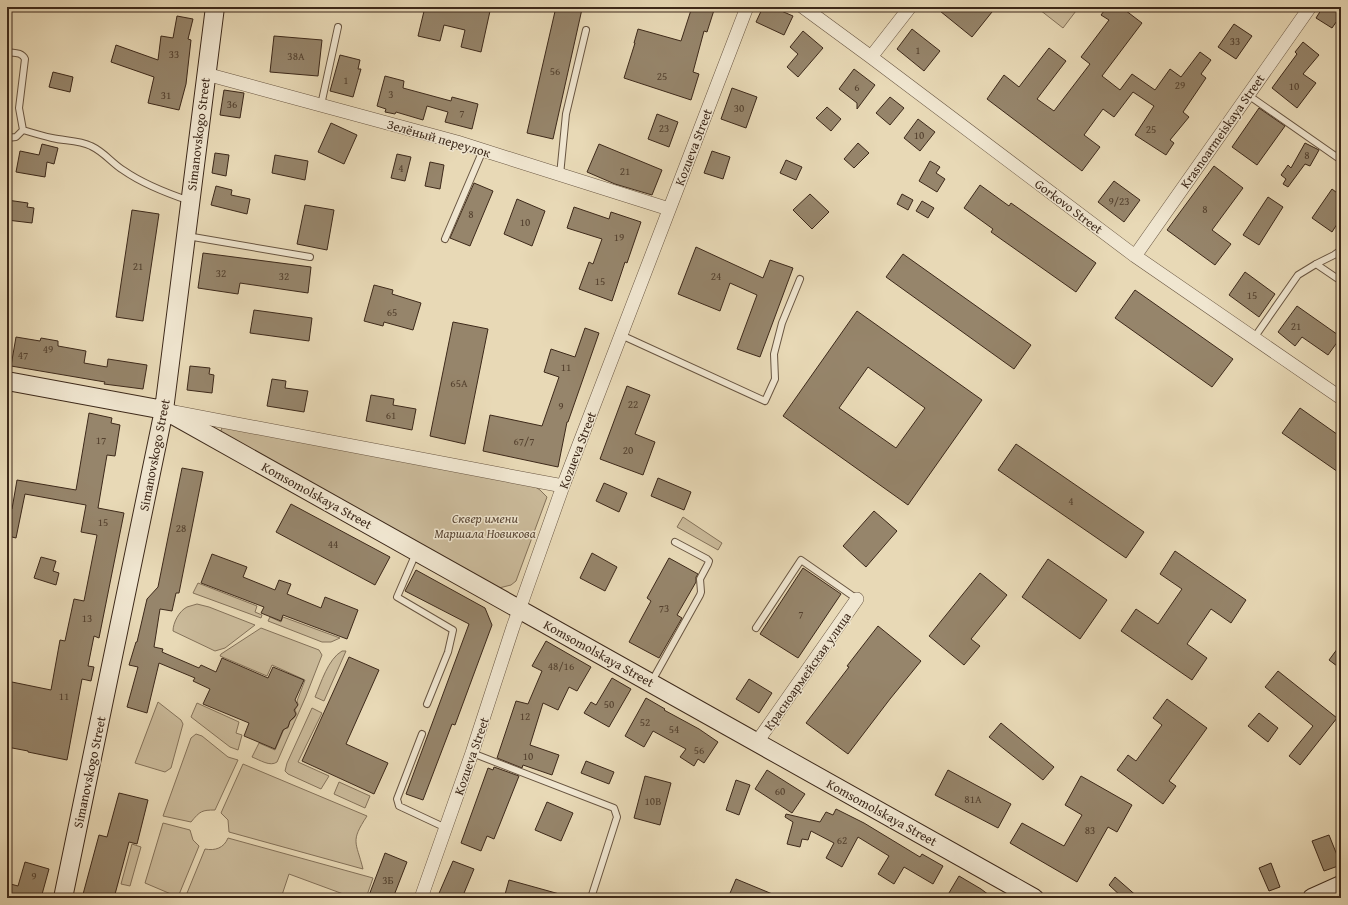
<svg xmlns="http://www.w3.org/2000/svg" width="1348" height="905" font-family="'Gentium Book Plus',serif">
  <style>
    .green { fill: #cbbb9b; stroke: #84725a }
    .building { fill: #96856b; stroke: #3d291a; fill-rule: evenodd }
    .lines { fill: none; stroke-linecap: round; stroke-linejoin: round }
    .lane-casing { stroke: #685541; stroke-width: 8 }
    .street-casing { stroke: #685541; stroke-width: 14 }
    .secondary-casing { stroke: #3d291a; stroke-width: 20 }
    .lane { stroke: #f0e6d0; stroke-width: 6 }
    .street { stroke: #f0e6d0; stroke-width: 13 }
    .secondary { stroke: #f0e6d0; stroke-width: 18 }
    .labels { text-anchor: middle; stroke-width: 3; stroke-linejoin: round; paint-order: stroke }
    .number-label { font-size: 11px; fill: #53402e }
    .street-label { font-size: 13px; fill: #3d291a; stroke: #f0e6d0 }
    .park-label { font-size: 13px; font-style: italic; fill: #594634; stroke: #f0e6d0 }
  </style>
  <rect width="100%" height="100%" fill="#e8d9b6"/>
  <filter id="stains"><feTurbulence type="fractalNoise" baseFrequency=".005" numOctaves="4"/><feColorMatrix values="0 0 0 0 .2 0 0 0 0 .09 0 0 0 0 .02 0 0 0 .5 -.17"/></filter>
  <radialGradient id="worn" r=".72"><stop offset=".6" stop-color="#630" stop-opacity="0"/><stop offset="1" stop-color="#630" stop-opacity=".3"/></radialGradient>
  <path class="green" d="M1042 7H1079L1063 28 1040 10Z
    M223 425 534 486 540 490 547 497 516 581 511 585 499 588 219 436Z
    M683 517 722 543 718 550 677 527Z
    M198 583 257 606 255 612 262 615 261 618 193 593Z
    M197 604 209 607 255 625 225 648 215 651 173 631C173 623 179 611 187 607 190 606 194 605 197 604Z
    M270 617 281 622 283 617 340 638 331 642H322L268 621Z
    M261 628 319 650 322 655 306 696 277 762C270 767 260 760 252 757L259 743 275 750 284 729 288 728 290 721C294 719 298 715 295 710L298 704 297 701 305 680 272 665 267 676 220 656 221 654Z
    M342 651H346L324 701 315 697C321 683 328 659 342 651Z
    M158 702 181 720 183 724 171 768 165 772 135 763Z
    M197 703 239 722 236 733 242 735 238 750 230 747 191 717Z
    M312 708 322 713 298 762 329 776 321 789 288 774 285 771 287 763Z
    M196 734 202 736 228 757 238 760 215 810C202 810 200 811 191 822L163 816 191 738Z
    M243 764 367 816C350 842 356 841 363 869L229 832 228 820 221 813Z
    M339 782 370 796 365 808 334 794Z
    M163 823 190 830 193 840 199 846 178 897 145 883Z
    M228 838 373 878 366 898H354L289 874 281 898H185L205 849C215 851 224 848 228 838Z
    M132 844 141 847 130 886 121 884Z"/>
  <path class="building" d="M425 7H474L490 11 481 52 461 47 465 30 444 25 440 41 418 36Z
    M556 7H572L582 9 553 139 527 133Z
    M692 7H715L707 32 704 31 693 72 699 74 691 100 624 78 635 43H634L638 29 681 41Z
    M763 7H772L793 16 784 35 756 22Z
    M935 7H996L972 37Z
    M1107 7H1121L1142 23 1102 76 1120 90 1132 74 1155 90 1170 69 1181 77 1200 52 1211 60 1201 74 1206 78 1183 112 1189 117 1170 140 1174 143 1166 155 1135 135 1154 106 1133 92 1114 117 1103 109 1084 135 1100 147 1082 171 987 99 1004 75 1019 87 1049 48 1066 61 1037 99 1054 111 1090 64 1081 57 1109 20 1101 15Z
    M1323 7H1329L1341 15 1332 28 1316 18Z
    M177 16 193 19 188 39 191 40 186 84 179 110 148 103 154 77 111 62 116 45 158 60 161 36 173 38Z
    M1234 24 1252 36 1236 59 1218 47Z
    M912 29 940 51 924 71 897 49Z
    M803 31 823 48 798 77 787 67 798 54 790 47Z
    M274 36 322 40 318 76 270 72Z
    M1303 42 1319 55 1303 74 1316 83 1297 108 1272 88 1297 54 1295 52Z
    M340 55 360 60 358 69H361L353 97 330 91Z
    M854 69 875 85 857 109V103L839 89Z
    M53 72 73 77 70 92 49 87Z
    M385 76 404 81 403 88 451 101 452 97 478 104 472 129 445 122 448 112 427 106 423 120 396 112 395 114 385 112 386 109 377 106Z
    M732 88 757 97 746 128 721 119Z
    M224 90 244 93 240 118 220 115Z
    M890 97 904 108 890 125 876 113Z
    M827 107 841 119 831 131 816 118Z
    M1259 108 1285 126 1257 165 1232 147Z
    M657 114 678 122 669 147 648 139Z
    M918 119 935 132 920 151 904 138Z
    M331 123 357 135 344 164 318 152Z
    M858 143 869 153 854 168 844 159Z
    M1305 143 1319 150 1310 166 1305 164 1288 187 1283 184 1286 179 1281 175 1288 165 1291 168Z
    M42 144 58 148 54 164 47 162 45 177 16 172 20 151 39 155Z
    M599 144 662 170 652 195 615 184 587 172Z
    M712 151 730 157 723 179 704 173Z
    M215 153 229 155 226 176 212 173Z
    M397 154 411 157 405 181 391 178Z
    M275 155 308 161 305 180 272 173Z
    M786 160 802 167 796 180 780 173Z
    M930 161 940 167 936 173 945 179 937 192 919 181Z
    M430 162 444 165 440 189 425 186Z
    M1214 166 1243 188 1212 230 1231 244 1215 265 1167 230Z
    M1114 181 1140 200 1124 222 1098 202Z
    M474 183 493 191 470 246 450 238Z
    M980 185 1009 206 1011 203 1096 263 1076 292 991 232 993 229 964 208Z
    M216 186 232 190 231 195 250 199 247 214 211 205Z
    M1332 189 1341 196V218L1332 232 1312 218Z
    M810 194 829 212 812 229 793 210Z
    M902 194 913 200 908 210 897 204Z
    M1268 197 1283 207 1259 245 1243 235Z
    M517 199 545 211 532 246 504 234Z
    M7 200 28 203 27 207 34 208 32 223 7 220Z
    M922 201 934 208 928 218 916 211Z
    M305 205 334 210 327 250 297 244Z
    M574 207 609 219 611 212 641 222 627 263 625 262 612 301 579 289 589 262 593 264 602 239 567 228Z
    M132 210 159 214 143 321 116 317Z
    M696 247 763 278 770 260 793 268 760 357 737 349 757 295 730 283 720 311 678 294Z
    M203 253 311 267 308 293 240 283 238 294 198 288Z
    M903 254 1031 345 1014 369 886 277Z
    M1245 272 1275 294 1259 317 1229 295Z
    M374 285 393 290 392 294 421 303 413 330 384 322 383 326 364 321Z
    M1135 290 1233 359 1212 387 1115 318Z
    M1297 306 1341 337 1328 355 1302 337 1295 346 1278 332Z
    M254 310 312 318 309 341 250 333Z
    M857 311 982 400 908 505 783 416ZM868 367 925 408 896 448 839 408Z
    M453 322 488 329 465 444 430 436Z
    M585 328 599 333 568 422H567L558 467 483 451 490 415 542 426 559 377 544 372 551 349 575 357Z
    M16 337 40 341 41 338 58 341V346L86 351 84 363 107 367 108 359 147 365 143 389 104 384 105 382 11 366Z
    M190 366 210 368 209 374 214 375 212 393 187 390Z
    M272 379 286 381 285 388 308 391 304 412 267 406Z
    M627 386 650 395 635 434 655 442 643 475 600 459Z
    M371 395 394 399 393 405 416 409 412 430 366 421Z
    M1300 408 1341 437V474L1282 433Z
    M89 413 112 418 111 423 120 425 115 456 107 455 98 508 124 513 99 638 94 636 88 666 94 667 91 681 82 679 67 760 28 752V751L7 747V681L51 690 60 640 65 641 74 599 84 601 97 535 81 532 86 505 25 494 16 538 8 536 9 530H7V508L12 509 17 480 76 490Z
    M1016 444 1144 532 1126 558 998 470Z
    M182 468 203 472 179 593H176L172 611 160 609 154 647 163 649 162 652 199 668 201 665 216 672 222 658 268 678 273 667 304 680 295 700 298 705 294 710 296 714 295 716 290 721 288 727 283 730 275 749 244 736 249 723 203 704 210 689 193 681 195 678 159 663 147 713 127 707 138 667 129 665 136 642H137L147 599 158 587Z
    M658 478 691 492 684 510 651 496Z
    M604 483 627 493 619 512 596 501Z
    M291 504 390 557 375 585 276 532Z
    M874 511 897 531 866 567 843 546Z
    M1175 551 1246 600 1231 623 1211 609 1187 644 1207 658 1192 680 1121 631 1136 609 1158 624 1182 589 1160 574Z
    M592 553 617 567 605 591 580 578Z
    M212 554 247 567 243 577 275 590 279 580 291 584 287 594 321 608 325 597 358 610 347 639 283 615 281 621 261 613 264 607 201 583Z
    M41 557 56 561 53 571 59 573 56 585 34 578Z
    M669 558 698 574 696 577V582L677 615 682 618 659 658 629 642 651 601 647 598Z
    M1048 559 1107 600 1080 639 1022 597Z
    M803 568 841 594 798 658 760 634Z
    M416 570 485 608 492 625 455 725 452 724 423 800 406 794 469 624 405 591Z
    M980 573 1007 595 971 639 980 646 964 665 929 636Z
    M878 626 921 661 890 699 848 754 806 723 849 667 847 666Z
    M546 641 591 667 577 691 569 687 558 710 543 703 530 745 559 755 552 775 523 765 522 768 497 758 516 701 528 704 542 671 532 666Z
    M1341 644V669L1329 660Z
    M349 657 379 670 346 744 388 763 374 794 302 761Z
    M1278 671 1337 718 1300 765 1289 756 1313 726 1265 687Z
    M612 678 631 689 609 727 584 713 591 702 596 705Z
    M749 679 772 693 759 713 736 699Z
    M646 698 665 709 664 710 699 729 718 742 704 763 698 759 694 766 680 757 686 749 653 731 644 747 625 736Z
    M1167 699 1207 728 1169 781 1176 786 1163 804 1117 770 1128 755 1136 761 1162 725 1153 718Z
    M1259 713 1278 728 1268 742 1248 726Z
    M1001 723 1054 767 1043 780 989 737Z
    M586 761 614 772 609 784 581 773Z
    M494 767 519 776 494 839 487 836 481 851 461 843 488 768 493 770Z
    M767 770 805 794 792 813 755 789Z
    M948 770 1011 804 998 828 935 795Z
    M645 776 671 783 660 825 634 818Z
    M1081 776 1132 805 1117 832 1108 827 1077 882 1010 843 1022 823 1064 846 1082 815 1065 805Z
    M736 780 750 785 739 815 726 810Z
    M119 793 148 800 137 844 129 842 114 898H108L97 895V898H82L99 835 107 837Z
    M547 802 573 813 561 841 535 830Z
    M836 809 864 823 920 857 922 854 943 866 933 884 904 867 894 884 878 874 889 856 858 837 842 867 826 858 834 843 811 831 808 840 802 839 800 847 787 844 793 822 785 817 786 814 820 822 826 812 833 815Z
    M1329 835 1341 865 1324 871 1312 841Z
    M385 853 407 862 393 898H368Z
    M453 861 474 869 462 898H437Z
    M25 862 49 869 41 898H7V883L18 886Z
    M1271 863 1280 887 1269 891 1259 868Z
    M959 876 981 889 993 898H946Z
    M1115 877 1139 898H1123L1109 885Z
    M736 879 782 898H728Z
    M509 880 563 895V898H504Z"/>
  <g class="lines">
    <defs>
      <path id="lane" d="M7 52C14 53 22 52 25 59L19 108 23 130C33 133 43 136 52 138 65 141 79 140 91 146 104 152 112 163 123 170 143 184 166 193 190 201
        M1248 95 1341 160
        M321 105 338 27
        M7 138 16 137 23 130
        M560 175 566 114 586 30
        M187 236 310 257
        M445 239 483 150
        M1316 264 1341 281
        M621 335 765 401 775 379 774 354 782 323 800 279
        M1254 338 1298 275 1316 264 1334 255 1341 250
        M416 553 397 597 453 630 448 652 427 704
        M756 628 801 560 857 599
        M652 681 700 595 701 592 700 579 708 564 709 561 707 559 675 542
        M422 734 397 799 399 806 446 828
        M472 753 614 808 617 817 591 898"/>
      <path id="street" d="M803 7 871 57 1135 256 1341 398
        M871 57 910 7
        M206 74 457 142 669 209
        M1135 256 1310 7
        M174 412 563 486
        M757 742 857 599
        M421 898 472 753 513 627 563 486 747 7"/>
      <path id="secondary" d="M7 381 164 410 1034 898
        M63 898 164 410 215 7
        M1312 898 1341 885"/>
    </defs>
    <use href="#lane" class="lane-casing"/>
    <use href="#street" class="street-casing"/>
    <use href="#secondary" class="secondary-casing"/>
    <use href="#lane" class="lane"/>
    <use href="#street" class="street"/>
    <use href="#secondary" class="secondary"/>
  </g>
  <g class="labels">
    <g class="number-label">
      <text x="1235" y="45">33</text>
      <text x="918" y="54">1</text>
      <text x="174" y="58">33</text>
      <text x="296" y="60">38А</text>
      <text x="555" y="75">56</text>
      <text x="662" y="80">25</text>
      <text x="346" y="84">1</text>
      <text x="1180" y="89">29</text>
      <text x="1294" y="90">10</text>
      <text x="857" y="91">6</text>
      <text x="391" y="98">3</text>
      <text x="166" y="99">31</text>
      <text x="232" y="108">36</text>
      <text x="739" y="112">30</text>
      <text x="462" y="117">7</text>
      <text x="664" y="132">23</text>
      <text x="1151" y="133">25</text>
      <text x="919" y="139">10</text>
      <text x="1307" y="159">8</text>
      <text x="401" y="172">4</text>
      <text x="625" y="175">21</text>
      <text x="1119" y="205">9/23</text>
      <text x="1205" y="213">8</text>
      <text x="471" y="218">8</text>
      <text x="525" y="226">10</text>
      <text x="619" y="241">19</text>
      <text x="138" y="270">21</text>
      <text x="221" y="277">32</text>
      <text x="284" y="280">32</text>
      <text x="716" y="280">24</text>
      <text x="600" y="285">15</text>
      <text x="1252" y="299">15</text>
      <text x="392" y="316">65</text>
      <text x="1296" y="330">21</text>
      <text x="48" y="353">49</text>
      <text x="23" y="359">47</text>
      <text x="566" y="371">11</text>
      <text x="459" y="387">65А</text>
      <text x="633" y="408">22</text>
      <text x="561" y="410">9</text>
      <text x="391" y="419">61</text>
      <text x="101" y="444">17</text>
      <text x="524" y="445">67/7</text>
      <text x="628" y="454">20</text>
      <text x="1071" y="505">4</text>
      <text x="103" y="526">15</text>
      <text x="181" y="532">28</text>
      <text x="333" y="548">44</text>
      <text x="664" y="612">73</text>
      <text x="801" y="618">7</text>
      <text x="87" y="622">13</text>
      <text x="561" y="670">48/16</text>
      <text x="64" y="700">11</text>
      <text x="609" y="708">50</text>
      <text x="525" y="720">12</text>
      <text x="645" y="726">52</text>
      <text x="674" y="733">54</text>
      <text x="699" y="754">56</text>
      <text x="528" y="760">10</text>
      <text x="780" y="795">60</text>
      <text x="973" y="803">81А</text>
      <text x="653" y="805">10В</text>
      <text x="1090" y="834">83</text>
      <text x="842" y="844">62</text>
      <text x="34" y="880">9</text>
      <text x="388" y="884">3Б</text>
    </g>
    <g class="street-label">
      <text transform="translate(1222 131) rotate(-55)" y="5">Krasnoarmeiskaya Street</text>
      <text transform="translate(198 134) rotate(-83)" y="5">Simanovskogo Street</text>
      <text transform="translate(439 138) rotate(16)" y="5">Зелёный переулок</text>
      <text transform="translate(693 147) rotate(-69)" y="5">Kozueva Street</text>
      <text transform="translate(1069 206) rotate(37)" y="5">Gorkovo Street</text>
      <text transform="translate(577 450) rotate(-69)" y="5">Kozueva Street</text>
      <text transform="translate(154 455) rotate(-79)" y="5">Simanovskogo Street</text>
      <text transform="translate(317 495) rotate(29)" y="5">Komsomolskaya Street</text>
      <text transform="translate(599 653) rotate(29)" y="5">Komsomolskaya Street</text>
      <text transform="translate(807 671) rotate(-55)" y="5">Красноармейская улица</text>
      <text transform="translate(471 756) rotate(-71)" y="5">Kozueva Street</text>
      <text transform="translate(89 772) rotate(-78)" y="5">Simanovskogo Street</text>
      <text transform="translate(882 812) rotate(29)" y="5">Komsomolskaya Street</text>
    </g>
    <g class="park-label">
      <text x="485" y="523">Сквер имени<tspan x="485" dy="15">Маршала Новикова</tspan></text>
    </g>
  </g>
  <rect width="1348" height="905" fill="none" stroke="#e8d9b6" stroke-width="24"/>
  <rect x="8" y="8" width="1332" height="889" fill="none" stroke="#3d291a" stroke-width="2"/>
  <rect x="12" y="12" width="1324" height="881" fill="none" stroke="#3d291a"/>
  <rect width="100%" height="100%" filter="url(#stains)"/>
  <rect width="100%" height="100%" fill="url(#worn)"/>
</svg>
